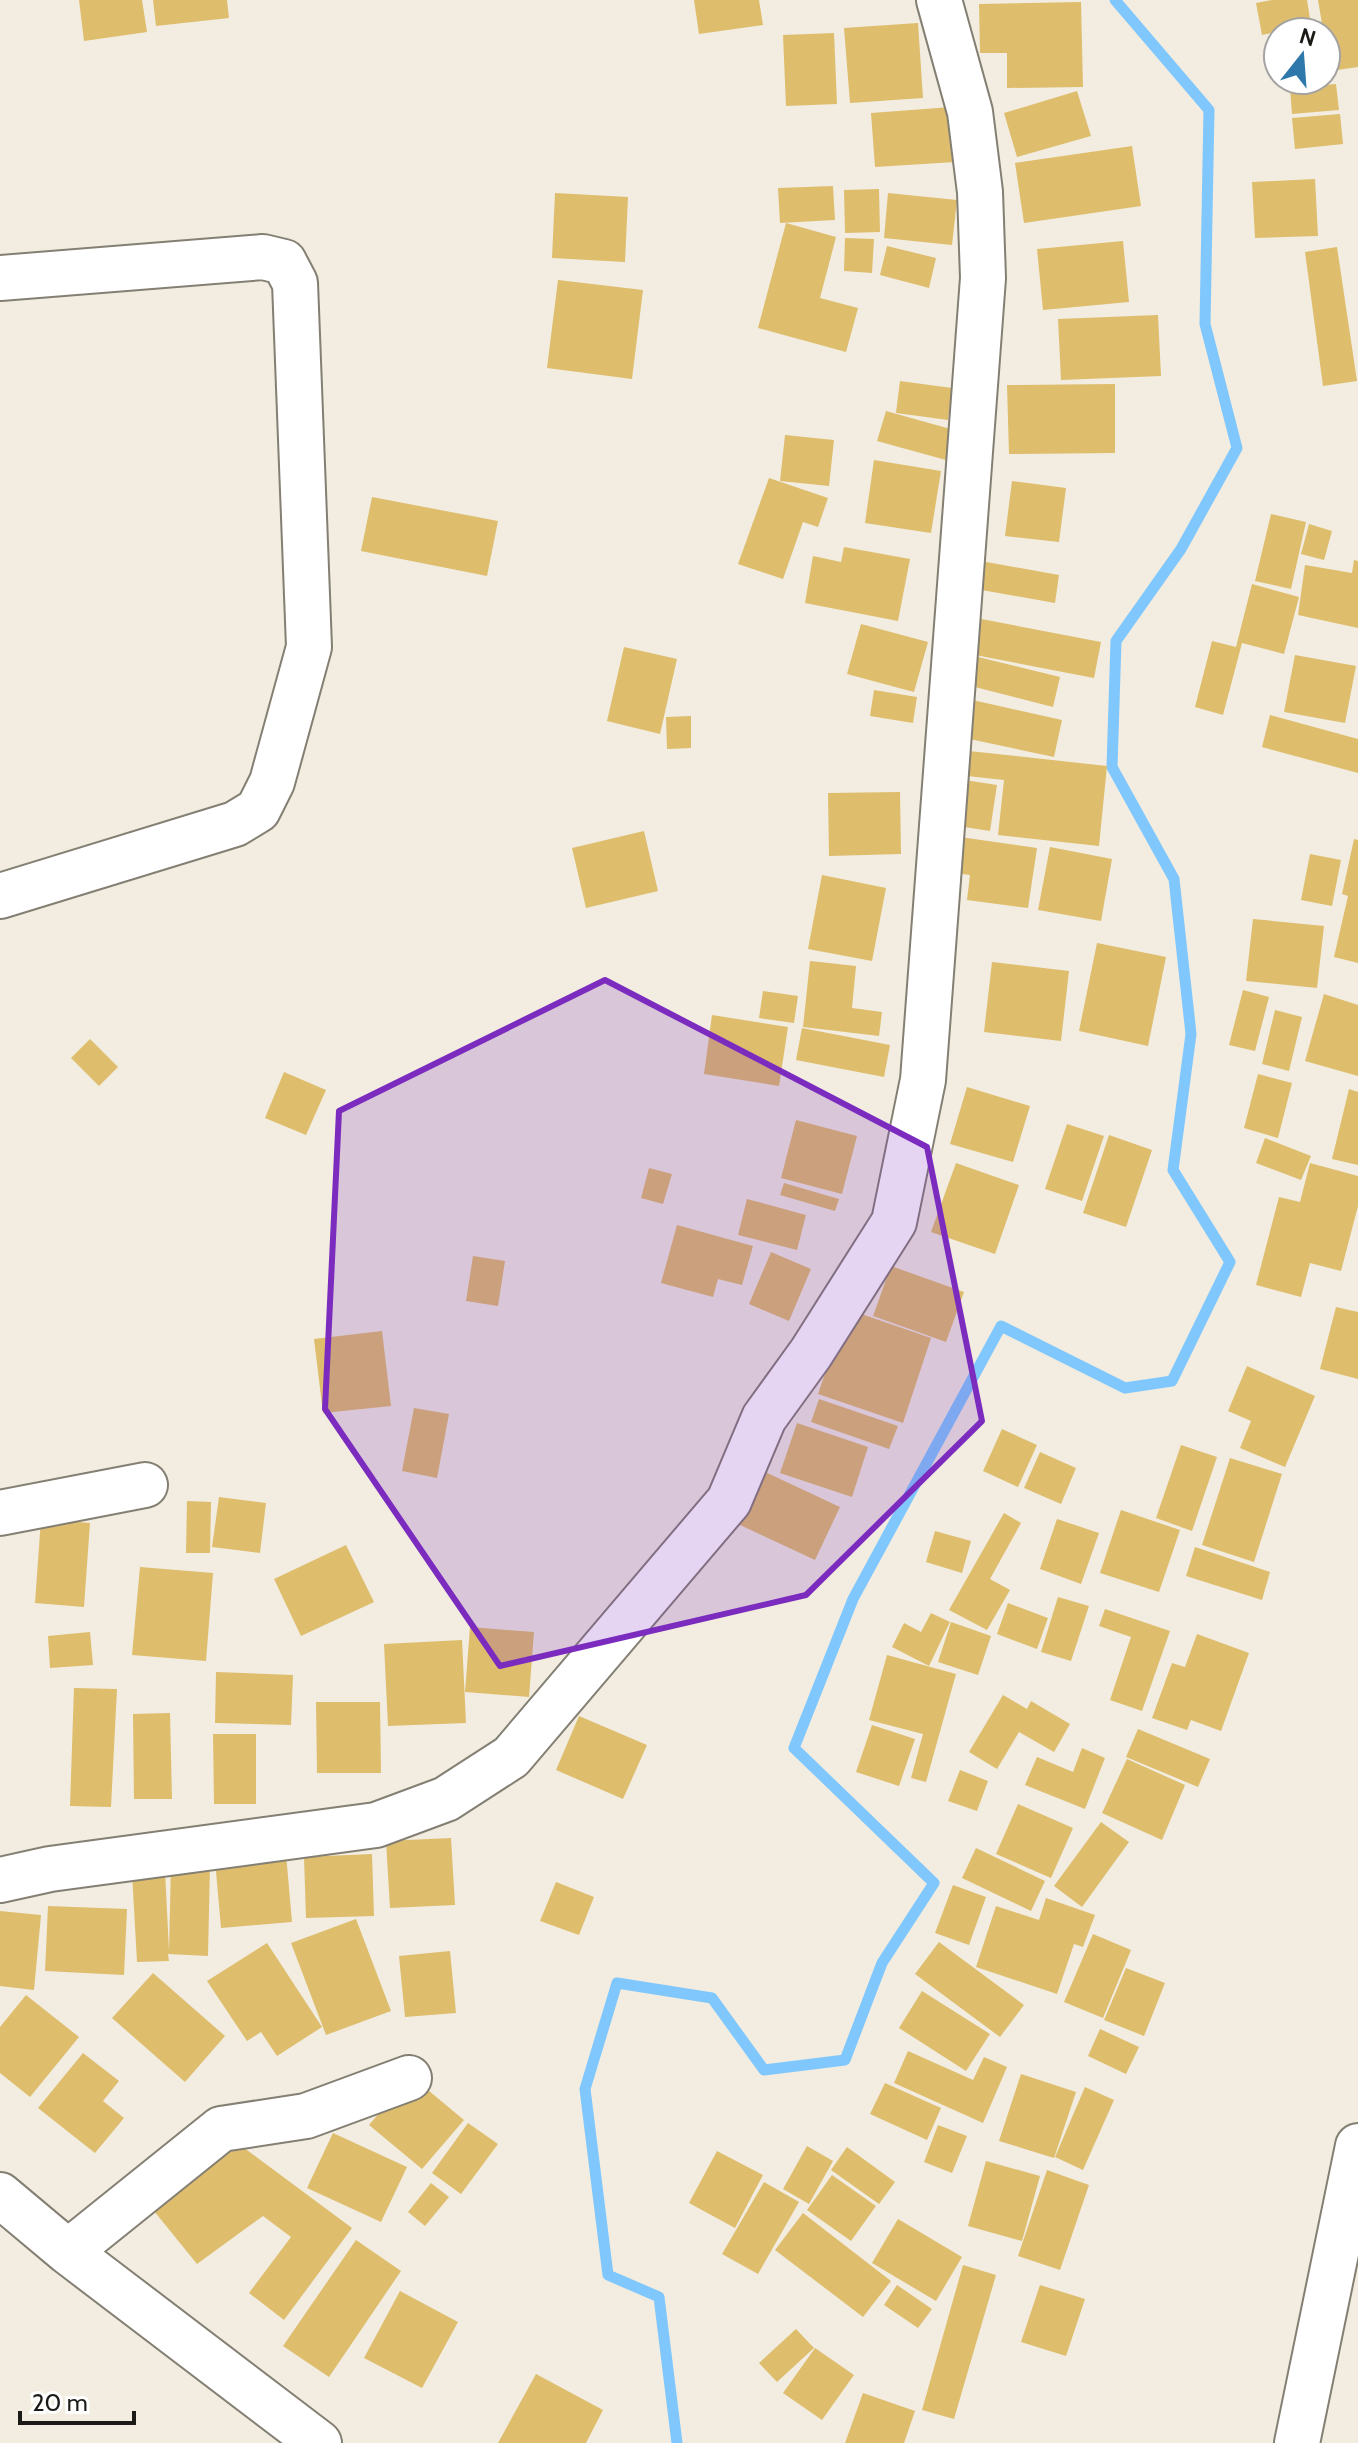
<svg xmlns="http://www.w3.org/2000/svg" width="1358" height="2443" font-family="Cabin,sans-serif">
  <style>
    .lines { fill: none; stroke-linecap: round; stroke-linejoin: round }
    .stream { stroke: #7fc7fd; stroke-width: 11 }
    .building { fill: #debd6d }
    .minor-casing { stroke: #847f73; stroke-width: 48 }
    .minor { stroke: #fff; stroke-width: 44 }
    .marked { fill: #7b2cbf; fill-opacity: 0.2; stroke: #7b2cbf; stroke-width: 6; stroke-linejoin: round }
  </style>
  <rect width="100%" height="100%" fill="#f2ede0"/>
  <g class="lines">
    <path class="stream" d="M677 2443 659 2297 608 2275 585 2089 617 1983 712 1998 764 2070 845 2060 882 1963 934 1883 794 1748 853 1599 1001 1326 1125 1388 1172 1381 1230 1262 1173 1170 1191 1034 1174 879 1112 767 1116 641 1181 549 1237 448 1205 324 1209 110 1115 0"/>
  </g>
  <path class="building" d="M79 0H142L147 32 84 41Z
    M153 0H227L229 18 156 26Z
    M694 0H759L763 25 699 34Z
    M1272 0H1307L1311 25 1262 35 1256 3Z
    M1318 0H1358V67L1330 71Z
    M1081 2 1083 87 1007 88V53H980L979 4Z
    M918 23 923 98 850 103 844 28Z
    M834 33 837 104 786 106 783 35Z
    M1336 84 1339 110 1292 114 1290 88Z
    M1077 91 1091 136 1017 157 1004 113Z
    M951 107 955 162 875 167 871 113Z
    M1340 114 1343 144 1295 149 1292 118Z
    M1132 146 1141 206 1024 223 1015 163Z
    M1315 179 1318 236 1255 238 1252 182Z
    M833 186 835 220 780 223 778 188Z
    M879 189 880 232 845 233 844 190Z
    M555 193 628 197 625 262 552 258Z
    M888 193 957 200 952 245 884 238Z
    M786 223 836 237 820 298 858 308 846 352 758 328Z
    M845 238 874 239 872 273 844 271Z
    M1123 241 1129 302 1043 310 1037 249Z
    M887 246 936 258 929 288 880 275Z
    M1337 247 1357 381 1323 386 1305 252Z
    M558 280 643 290 632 379 547 368Z
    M1158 315 1161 376 1061 380 1058 319Z
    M900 381 952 388 948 420 896 413Z
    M1115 384V453L1009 454 1007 385Z
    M886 411 954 430 946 460 877 441Z
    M785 435 834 440 829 486 780 481Z
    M874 460 941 471 931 533 865 523Z
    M769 478 828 498 818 527 803 522 783 579 738 564Z
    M1012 481 1066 488 1059 542 1005 536Z
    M372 497 498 521 487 576 361 551Z
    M1271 514 1306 522 1291 589 1255 581Z
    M1309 524 1332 531 1324 560 1301 554Z
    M844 547 910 559 898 621 805 603 813 556 841 562Z
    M1354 560 1358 561V628L1298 615 1305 565 1352 573Z
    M981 561 1059 575 1055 603 976 589Z
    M1252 584 1299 597 1284 654 1242 643 1223 715 1195 707 1212 641 1236 647Z
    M976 618 1101 642 1094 678 970 654Z
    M861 624 928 642 914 692 847 674Z
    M624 647 677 659 660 734 607 721Z
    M1295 655 1356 666 1345 723 1284 712Z
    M974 656 1060 677 1053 707 967 685Z
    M874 690 917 697 913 723 870 716Z
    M968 699 1062 720 1054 757 960 737Z
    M1270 715 1358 739V773L1262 747Z
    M691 716V748L667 749 666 717Z
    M969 751 1107 766 1099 846 998 835 1004 780 967 776Z
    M965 780 997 785 990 831 958 826Z
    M900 792 901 854 829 856 828 793Z
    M644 831 658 891 586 908 572 848Z
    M960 837 1037 848 1028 908 967 900 970 875 955 873Z
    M1354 839 1358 840V963L1334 957 1348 896 1342 894Z
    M1050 847 1112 859 1101 921 1038 910Z
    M1310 854 1341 860 1332 906 1301 900Z
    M822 875 886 888 872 961 808 949Z
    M1253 919 1324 926 1317 988 1246 981Z
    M1097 943 1166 957 1148 1046 1079 1031Z
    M810 961 856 966 852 1008 882 1012 879 1036 803 1027Z
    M992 962 1069 971 1061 1041 984 1032Z
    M1243 990 1269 997 1255 1051 1229 1045Z
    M763 991 798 996 794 1023 759 1018Z
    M1324 994 1358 1005V1076L1305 1061Z
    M1275 1010 1302 1017 1289 1071 1262 1064Z
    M712 1015 788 1027 779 1086 704 1074Z
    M802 1028 890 1045 884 1077 796 1060Z
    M90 1039 118 1067 99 1086 71 1058Z
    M284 1072 326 1090 306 1135 265 1118Z
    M1258 1074 1292 1083 1278 1138 1244 1128Z
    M967 1087 1030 1106 1013 1162 950 1144Z
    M1349 1089 1358 1092V1165L1332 1159Z
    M796 1120 857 1136 842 1194 781 1178Z
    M1067 1124 1104 1136 1082 1201 1045 1189Z
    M1109 1135 1152 1150 1126 1227 1083 1213Z
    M1265 1138 1311 1156 1301 1180 1256 1163Z
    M956 1163 1019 1185 995 1254 931 1232Z
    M1310 1163 1358 1176V1206L1341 1271 1310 1263 1301 1297 1256 1285 1279 1197 1300 1202Z
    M649 1168 672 1174 663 1204 641 1198Z
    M784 1183 839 1199 835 1211 780 1195Z
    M747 1199 806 1215 797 1250 738 1235Z
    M677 1225 753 1246 742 1285 718 1279 713 1297 661 1283Z
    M771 1252 811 1269 789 1321 749 1304Z
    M473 1256 505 1261 498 1306 466 1301Z
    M891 1266 964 1292 946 1342 873 1316Z
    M1336 1307 1358 1312V1379L1320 1369Z
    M847 1309 931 1338 903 1423 818 1394Z
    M382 1331 391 1406 323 1413 314 1339Z
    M1247 1366 1315 1396 1285 1467 1240 1448 1251 1421 1228 1411Z
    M819 1399 898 1426 889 1449 811 1422Z
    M414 1408 449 1414 437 1478 402 1471Z
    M797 1423 868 1447 852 1497 780 1473Z
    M1002 1429 1037 1445 1018 1487 983 1471Z
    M1181 1445 1217 1457 1192 1531 1156 1518Z
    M1040 1452 1076 1468 1061 1504 1024 1488Z
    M1230 1458 1282 1474 1254 1562 1202 1545Z
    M763 1471 840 1507 815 1560 738 1524Z
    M219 1497 266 1503 260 1553 212 1547Z
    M187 1501 211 1502 210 1553H186Z
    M1121 1510 1180 1530 1159 1592 1100 1573Z
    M1004 1513 1021 1523 990 1579 1010 1590 987 1630 949 1610Z
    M41 1519 90 1523 84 1607 35 1603Z
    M1057 1519 1099 1533 1081 1584 1040 1569Z
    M935 1531 971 1541 962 1573 926 1562Z
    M346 1545 374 1602 301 1636 274 1579Z
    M1195 1547 1270 1572 1262 1600 1186 1576Z
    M140 1567 213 1573 206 1661 132 1655Z
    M1058 1597 1089 1606 1071 1661 1041 1652Z
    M1008 1603 1048 1618 1037 1649 997 1634Z
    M1105 1609 1170 1631 1142 1711 1110 1700 1131 1637 1099 1626Z
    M931 1613 950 1622 929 1666 892 1647 904 1623 921 1632Z
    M951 1622 991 1636 978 1675 938 1662Z
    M470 1627 534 1632 529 1697 465 1692Z
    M90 1632 93 1665 50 1668 48 1636Z
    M1197 1634 1249 1653 1221 1731 1191 1720 1187 1730 1152 1718 1172 1663 1185 1667Z
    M462 1640 466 1723 388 1726 384 1644Z
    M887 1655 956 1674 926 1782 911 1778 923 1734 869 1720Z
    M216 1672 293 1675 291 1725 215 1723Z
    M74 1688 117 1689 111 1807 70 1806Z
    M1003 1695 1027 1709 1031 1701 1070 1724 1054 1752 1019 1732 997 1769 969 1752Z
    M316 1702H380L381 1773H317Z
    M170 1713 172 1799H134L133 1714Z
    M579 1716 647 1745 623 1799 556 1770Z
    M872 1725 915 1739 899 1786 856 1772Z
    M1138 1729 1210 1759 1198 1787 1126 1757Z
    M213 1734H256V1804H214Z
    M1082 1748 1105 1758 1085 1809 1025 1785 1037 1757 1073 1772Z
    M1127 1759 1185 1785 1162 1840 1102 1813Z
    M960 1770 988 1781 977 1811 948 1801Z
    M1018 1804 1073 1828 1051 1878 996 1854Z
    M1101 1822 1129 1842 1082 1907 1054 1886Z
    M451 1838 455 1905 390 1908 386 1841Z
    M976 1848 1045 1881 1031 1911 962 1878Z
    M286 1854 292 1922 221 1928 215 1860Z
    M372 1854 374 1916 306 1918 304 1857Z
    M171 1864 210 1865 208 1956 168 1954 169 1961 137 1962 132 1873 165 1871 169 1951Z
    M556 1882 594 1897 579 1935 540 1921Z
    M953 1885 986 1897 969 1945 935 1933Z
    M1046 1898 1095 1915 1083 1947 1074 1944 1057 1994 976 1967 996 1906 1039 1920Z
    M48 1906 127 1909 124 1975 45 1971Z
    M0 1911 41 1915 34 1990 0 1986Z
    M356 1919 391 2011 326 2035 291 1943Z
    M1093 1934 1131 1950 1103 2018 1064 2002Z
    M939 1942 1024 2005 1000 2037 915 1974Z
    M267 1943 322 2027 277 2056 261 2032 247 2041 207 1981Z
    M450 1951 456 2013 405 2017 399 1956Z
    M1126 1968 1165 1983 1144 2036 1104 2020Z
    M153 1973 225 2036 185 2082 112 2018Z
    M922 1991 990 2034 966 2071 899 2028Z
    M26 1995 79 2037 30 2097 0 2073V2027Z
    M1100 2029 1139 2047 1126 2074 1088 2056Z
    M908 2051 973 2080 984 2057 1007 2067 983 2123 894 2083Z
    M83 2053 119 2081 103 2101 124 2118 95 2153 38 2108Z
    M1021 2074 1076 2092 1054 2158 999 2141Z
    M411 2076 464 2120 422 2169 369 2125Z
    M885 2083 941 2108 927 2140 870 2114Z
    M1085 2087 1114 2100 1083 2170 1055 2157Z
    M468 2123 498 2144 461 2194 432 2173Z
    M938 2125 967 2136 952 2173 924 2162Z
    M333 2133 407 2167 381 2222 307 2188Z
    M239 2144 352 2228 284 2320 249 2293 291 2237 263 2216 197 2264 154 2211Z
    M807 2146 833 2161 809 2204 783 2189Z
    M847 2147 895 2182 879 2204 831 2170Z
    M717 2151 763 2175 735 2228 689 2203Z
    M986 2161 1040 2176 1022 2241 968 2226Z
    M1047 2170 1089 2185 1060 2270 1018 2256Z
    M832 2175 876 2206 851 2241 807 2210Z
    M764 2182 799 2202 758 2274 722 2254Z
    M431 2183 449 2197 425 2226 408 2212Z
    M803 2213 891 2281 863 2317 775 2250Z
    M898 2219 962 2257 936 2301 872 2263Z
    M356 2240 401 2271 329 2377 283 2346Z
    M963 2265 996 2275 954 2419 922 2410Z
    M897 2285 932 2309 918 2328 884 2305Z
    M1040 2285 1085 2299 1066 2356 1021 2342Z
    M400 2291 458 2322 422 2388 364 2358Z
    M796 2329 814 2348 777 2382 759 2363Z
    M815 2348 854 2375 822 2420 783 2393Z
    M536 2374 603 2410 586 2443H498Z
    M863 2393 915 2411 904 2443H845Z"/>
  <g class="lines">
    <defs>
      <path id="minor" d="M0 278 263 257 284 262 295 283 309 647 272 782 258 810 235 824 0 896
        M0 1513 145 1485
        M0 1880 50 1869 376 1825 446 1799 511 1757 729 1501 764 1418 811 1353 894 1222 923 1080 983 278 980 192 970 112 939 0
        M0 2195 68 2252 319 2443
        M68 2252 221 2129 306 2116 409 2078
        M1297 2443 1358 2146"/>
    </defs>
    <use href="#minor" class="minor-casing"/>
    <use href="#minor" class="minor"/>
  </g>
  <path class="marked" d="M605 980 927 1147 982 1421 806 1595 500 1666 325 1409 339 1111Z"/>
  <g transform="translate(1302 56) rotate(17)"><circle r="38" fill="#ffffff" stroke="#a4a3a2" stroke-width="2"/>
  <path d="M0-6L14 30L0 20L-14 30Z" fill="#2e78ac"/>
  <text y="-12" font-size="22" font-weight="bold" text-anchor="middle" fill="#1c1a16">N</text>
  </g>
  <path d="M20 2411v12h114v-12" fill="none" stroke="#1c1a16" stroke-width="4"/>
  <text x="32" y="2411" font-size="24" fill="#1c1a16" stroke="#ffffff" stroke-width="6" paint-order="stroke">20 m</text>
</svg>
